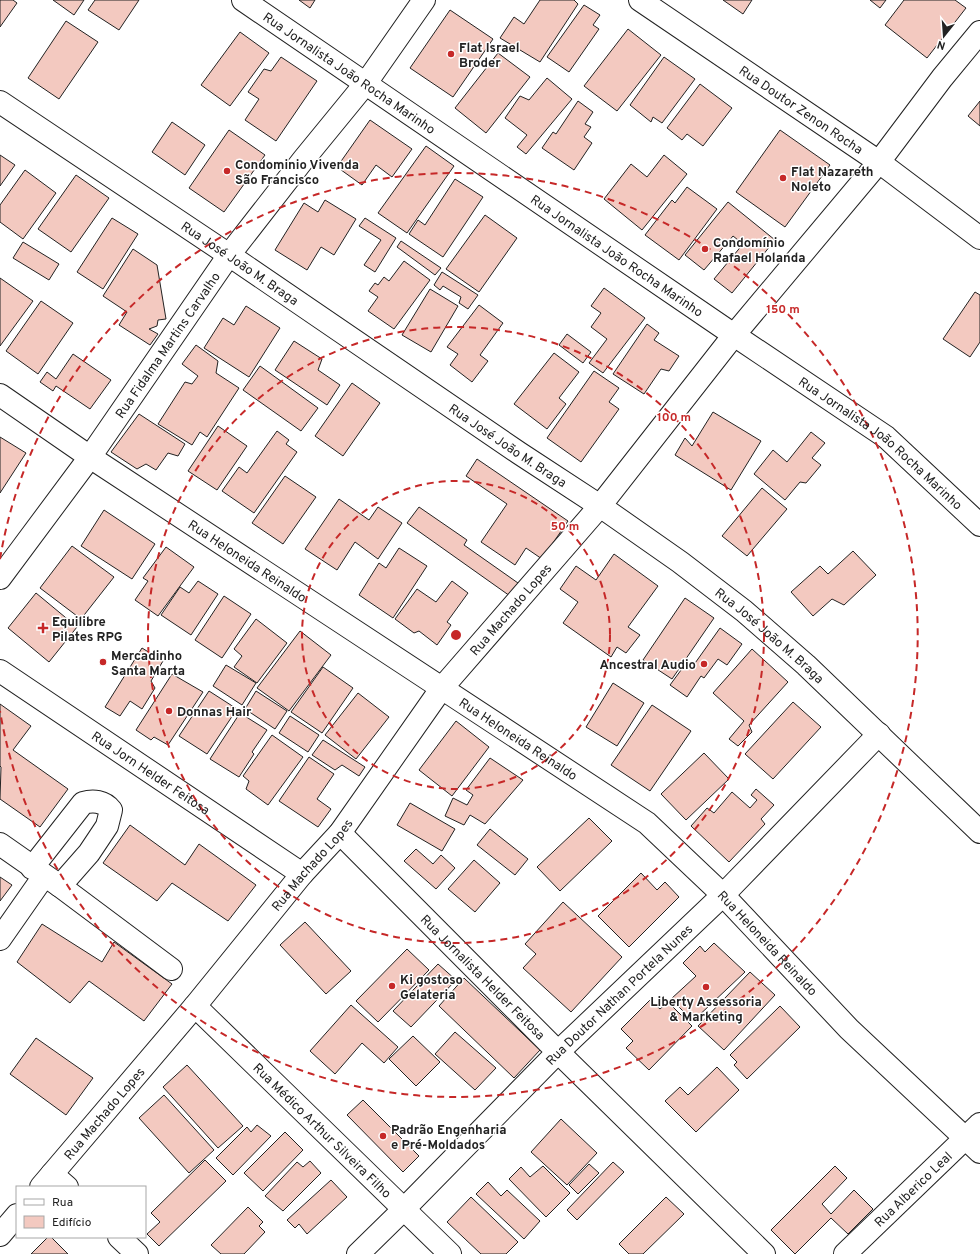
<svg xmlns="http://www.w3.org/2000/svg" width="980" height="1254" font-family="Overpass,sans-serif">
  <style>
    .building { fill: #f3c9c0; stroke: #222 }
    .lines { fill: none; stroke-linecap: round; stroke-linejoin: round }
    .minor-casing { stroke: #222; stroke-width: 24 }
    .minor { stroke: #fff; stroke-width: 22 }
    .ring { fill: none; stroke: #c62828; stroke-width: 2; stroke-dasharray: 7 5 }
    .poi-dot { fill: #c62828; stroke: #fff; stroke-width: 1.5 }
    .labels { text-anchor: middle; stroke-width: 3; stroke-linejoin: round; paint-order: stroke }
    .poi-label { font-size: 13px; font-weight: bold; fill: #222; stroke: #fff; text-anchor: start }
    .street-label { font-size: 13px; fill: #222; stroke: #fff }
    .centre { fill: #c62828; stroke: #fff; stroke-width: 2 }
    .ring-label { font-size: 12px; text-anchor: middle; font-weight: bold; fill: #c62828; stroke: #fff; stroke-width: 3; stroke-linejoin: round; paint-order: stroke }
  </style>
  <rect width="100%" height="100%" fill="#fff"/>
  <path class="building" d="M0 0H13L17 3 0 27Z
    M53 0H84L74 15Z
    M95 0H139L119 30 88 10Z
    M299 0H315L310 8Z
    M540 0H574L578 4 540 62 500 38 514 17 524 24Z
    M723 0H752L743 14Z
    M870 0H886L880 8Z
    M904 0H955L966 8 927 58 885 25Z
    M584 5 600 15 593 25 599 29 569 72 547 57Z
    M450 10 493 39 453 97 410 68Z
    M66 21 98 42 59 99 28 78Z
    M628 29 661 55 617 111 584 86Z
    M240 32 269 53 230 106 201 85Z
    M498 53 530 77 486 133 455 108Z
    M281 57 317 81 276 141 245 120 259 99 248 92 264 69 271 71Z
    M664 57 695 79 662 123 653 117 651 122 630 105Z
    M547 78 572 99 526 154 517 147 527 135 505 118 520 96 529 100Z
    M700 84 732 108 703 146 687 134 682 140 667 128Z
    M578 101 593 112 585 124 591 127 584 137 592 143 574 170 542 148 553 132 556 134Z
    M980 101V126L968 116Z
    M370 120 412 149 392 177 376 165 362 185 337 167Z
    M172 122 205 145 185 175 152 152Z
    M229 130 265 155 224 212 189 188Z
    M780 130 830 165 785 227 736 192Z
    M426 146 454 166 407 233 378 213Z
    M0 155 15 165 0 186Z
    M664 155 687 174 642 230 604 199 631 164 647 177Z
    M25 170 56 193 23 239 0 222V205Z
    M76 175 109 198 71 252 38 229Z
    M455 179 483 197 443 257 409 234 418 220 425 225Z
    M687 187 717 209 679 260 645 235 672 200 675 203Z
    M325 200 356 219 334 255 321 247 307 270 275 250 304 203 318 212Z
    M728 202 775 240 732 293 714 279 743 244 733 236 704 270 685 255Z
    M485 215 517 238 479 292 446 269Z
    M112 218 138 234 103 289 77 272Z
    M365 218 396 238 375 272 364 265 381 240 359 226Z
    M401 241 441 268 435 275 397 247Z
    M23 242 59 264 49 280 13 258Z
    M133 249 157 265 166 319 158 320 157 326 149 329 158 334 150 345 119 325 127 312 103 296Z
    M404 261 430 280 394 329 368 311 378 297 369 291 375 283 378 285 384 277 389 281Z
    M442 272 478 295 468 309 459 303 461 297 443 286 440 290 434 285Z
    M0 278 33 301 0 346Z
    M604 288 645 318 603 373 589 363 607 339 591 327 601 313 591 306Z
    M430 289 458 306 431 352 402 335Z
    M975 292 980 295V342L970 357 943 339Z
    M41 301 73 323 38 374 6 351Z
    M479 305 503 323 480 355 488 361 472 382 450 365 458 354 447 347Z
    M246 306 280 328 249 377 204 348 223 318 234 325Z
    M647 324 659 333 654 340 679 356 669 371 661 369 644 394 613 374Z
    M567 334 591 352 583 363 559 345Z
    M294 341 322 359 318 370 340 385 327 405 275 370Z
    M196 345 218 361 216 373 239 388 207 437 200 432 192 445 158 424 185 382 192 384 198 376 182 364Z
    M554 353 579 372 559 398 566 404 547 429 514 404Z
    M73 354 111 380 90 409 56 386 53 391 40 382 47 372 56 379Z
    M260 366 318 408 301 431 243 390Z
    M594 371 619 388 609 402 619 409 581 462 547 438Z
    M352 383 380 403 343 456 315 436Z
    M713 412 761 441 731 490 675 455 685 438 692 446Z
    M139 414 185 444 178 456 168 453 156 470 146 464 137 469 111 452Z
    M218 426 247 446 217 490 188 471Z
    M277 431 289 440 286 444 297 452 254 513 222 491 239 467 247 473Z
    M811 432 825 443 812 458 821 465 806 483 800 482 785 500 754 474 773 450 787 462Z
    M0 437 26 453 0 493Z
    M477 459 568 521 542 559 526 548 515 565 481 542 507 504 466 476Z
    M285 476 316 497 283 544 252 523Z
    M762 488 787 509 747 556 722 536Z
    M339 499 369 520 378 507 402 523 378 559 355 542 337 570 305 549Z
    M419 507 467 540 464 545 518 583 510 596 407 523Z
    M104 510 155 544 132 579 81 546Z
    M72 546 114 577 81 619 40 588Z
    M166 547 194 567 158 616 135 600 148 581 143 578Z
    M399 548 427 566 393 618 359 595 379 563 386 568Z
    M853 551 876 575 844 605 832 599 813 616 791 592 820 566 828 574Z
    M614 554 658 586 628 627 640 635 626 653 617 647 611 657 563 623 578 602 560 589 576 566 596 580Z
    M198 581 218 594 191 635 161 615 180 587 189 593Z
    M452 581 468 593 447 622 451 625 437 645 419 631 414 633 395 619 417 589 436 602Z
    M36 593 77 627 49 662 8 628Z
    M224 596 251 614 222 658 195 640Z
    M685 598 714 618 672 679 643 660Z
    M256 619 287 643 257 683 234 667 242 656 234 649Z
    M720 628 742 644 727 665 718 659 704 678 701 676 687 697 670 685 687 662 693 666Z
    M300 631 331 655 289 711 257 688Z
    M142 648 163 661 151 681 155 688 142 709 130 701 120 716 105 707Z
    M752 649 788 682 749 725 752 732 738 746 729 739 744 721 713 693Z
    M226 665 256 683 242 705 213 686Z
    M323 667 353 688 322 733 291 712Z
    M172 674 203 692 168 745 154 737 151 740 136 730Z
    M613 683 644 703 617 746 586 727Z
    M209 691 237 709 207 754 179 736Z
    M256 691 287 711 275 729 245 709Z
    M358 693 389 717 356 759 325 735Z
    M793 702 821 727 773 779 745 754Z
    M0 704 31 726 13 750 68 789 40 827 0 799 1 767 0 766Z
    M652 705 691 731 650 791 611 765Z
    M240 713 267 730 252 752 254 754 239 777 210 759Z
    M290 716 319 735 308 752 279 733Z
    M456 721 489 747 452 796 419 770Z
    M272 735 303 757 268 805 246 789 249 781 243 776Z
    M323 740 365 767 359 776 342 765 335 770 312 755Z
    M704 753 729 779 686 820 661 794Z
    M309 757 334 774 317 799 331 809 318 827 279 801Z
    M490 758 523 780 485 824 470 815 464 825 445 816 453 798 467 805 473 795 466 790Z
    M756 789 774 805 761 819 765 824 729 862 691 826 707 808 714 813 732 792 750 808 757 800 751 795Z
    M410 803 455 829 442 851 397 825Z
    M589 818 612 841 560 891 537 867Z
    M130 825 185 865 199 844 256 885 228 921 172 883 157 901 103 863Z
    M490 829 528 859 515 875 477 845Z
    M416 849 433 864 441 855 455 868 436 889 404 861Z
    M474 860 500 883 475 912 448 889Z
    M641 873 657 890 665 882 679 897 629 947 598 916Z
    M0 877 12 885 0 901Z
    M563 902 622 957 571 1012 523 968 536 954 525 944Z
    M305 922 351 971 326 994 280 945Z
    M42 924 102 962 114 942 172 984 144 1021 89 981 70 1003 17 962Z
    M714 943 745 972 693 1021 671 999 696 976 683 963 700 946 705 952Z
    M407 949 429 970 378 1022 356 1001Z
    M438 964 456 980 411 1027 393 1011Z
    M750 972 775 995 724 1050 698 1026Z
    M464 978 540 1050 514 1078 439 1006Z
    M650 1000 660 1009 668 1002 692 1026 649 1070 626 1048 633 1041 621 1029Z
    M351 1005 398 1047 384 1063 362 1043 335 1074 310 1051Z
    M780 1006 800 1027 747 1079 734 1065 737 1062 730 1055Z
    M455 1032 496 1068 475 1090 435 1054Z
    M413 1036 440 1062 416 1086 389 1059Z
    M36 1038 93 1078 66 1115 10 1074Z
    M187 1065 243 1126 218 1148 163 1087Z
    M717 1067 739 1090 696 1132 665 1101 680 1087 688 1095Z
    M164 1095 214 1150 189 1173 139 1118Z
    M363 1100 419 1156 403 1172 347 1115Z
    M561 1119 597 1153 567 1185 531 1152Z
    M257 1125 271 1136 233 1175 216 1158 247 1127 251 1132Z
    M285 1132 303 1150 263 1191 244 1173Z
    M205 1160 226 1181 159 1246 147 1234 160 1222 151 1213Z
    M310 1161 321 1173 283 1211 265 1196 297 1162 303 1167Z
    M613 1162 624 1172 577 1220 567 1210Z
    M589 1164 599 1173 578 1194 569 1185Z
    M543 1166 570 1193 546 1217 509 1179 521 1167 530 1177Z
    M835 1166 847 1178 822 1204 831 1214 854 1190 873 1209 848 1234 831 1218 795 1254 771 1230Z
    M331 1180 347 1197 307 1234 299 1224 295 1228 287 1220Z
    M488 1182 501 1196 507 1190 540 1221 524 1239 476 1194Z
    M471 1197 518 1242 506 1254H481L447 1222Z
    M666 1197 684 1214 643 1254H629L619 1244Z
    M248 1207 263 1222 259 1226 265 1232 244 1254H221L211 1245Z
    M48 1237H51L68 1254H31Z"/>
  <g class="lines">
    <defs>
      <g id="minor">
        <path id="s1" d="M243 0 734 335 886 437 980 525"/>
        <path id="s2" d="M640 0 879 162 980 238"/>
        <path id="s3" d="M0 102 229 255 519 453 600 506 680 562 744 611 806 665 980 832"/>
        <path id="s4" d="M0 395 90 457 647 823 723 895 849 1029 980 1152"/>
        <path id="s5" d="M0 578 90 457 229 255 303 160 366 83 424 0"/>
        <path id="s6" d="M0 671 302 874"/>
        <path id="s7" d="M340 833 558 1052 764 1254"/>
        <path d="M0 844 60 886 171 969"/>
        <path d="M32 868 83 803C93 800 104 801 111 810L107 826 89 853 60 886"/>
        <path d="M0 939 44 876"/>
        <path id="s8" d="M195 1006 450 1254"/>
        <path d="M52 1174 67 1187"/>
        <path id="s9" d="M41 1187 195 1006 302 874 340 833 441 689 600 506 734 335 879 162 942 78 980 32"/>
        <path d="M0 1235 17 1215"/>
        <path d="M119 1237 137 1254"/>
        <path id="s10" d="M358 1254 404 1209 558 1052 723 895 879 734"/>
        <path id="s11" d="M845 1254 980 1124"/>
      </g>
    </defs>
    <use href="#minor" class="minor-casing"/>
    <use href="#minor" class="minor"/>
  </g>
  <g class="ring">
    <circle cx="456" cy="635" r="154"/>
    <circle cx="456" cy="635" r="308"/>
    <path d="M0 559A462 462 0 1 1 0 711"/>
  </g>
  <g class="poi-dot">
    <circle cx="451" cy="54" r="4"/>
    <circle cx="227" cy="171" r="4"/>
    <circle cx="783" cy="178" r="4"/>
    <circle cx="705" cy="249" r="4"/>
    <path d="M41 622h4v4h4v4h-4v4h-4v-4h-4v-4h4z"/>
    <circle cx="103" cy="662" r="4"/>
    <circle cx="704" cy="664" r="4"/>
    <circle cx="169" cy="711" r="4"/>
    <circle cx="392" cy="986" r="4"/>
    <circle cx="706" cy="987" r="4"/>
    <circle cx="383" cy="1136" r="4"/>
  </g>
  <g class="labels">
    <g class="poi-label">
      <text x="459" y="52">Flat Israel<tspan x="459" dy="15">Broder</tspan></text>
      <text x="235" y="169">Condominio Vivenda<tspan x="235" dy="15">São Francisco</tspan></text>
      <text x="791" y="176">Flat Nazareth<tspan x="791" dy="15">Noleto</tspan></text>
      <text x="713" y="247">Condomínio<tspan x="713" dy="15">Rafael Holanda</tspan></text>
      <text x="52" y="626">Equilibre<tspan x="52" dy="15">Pilates RPG</tspan></text>
      <text x="111" y="660">Mercadinho<tspan x="111" dy="15">Santa Marta</tspan></text>
      <text x="696" y="669" text-anchor="end">Ancestral Audio</text>
      <text x="177" y="716">Donnas Hair</text>
      <text x="400" y="984">Ki gostoso<tspan x="400" dy="15">Gelateria</tspan></text>
      <text x="706" y="1006" text-anchor="middle">Liberty Assessoria<tspan x="706" dy="15">&amp; Marketing</tspan></text>
      <text x="391" y="1134">Padrão Engenharia<tspan x="391" dy="15">e Pré-Moldados</tspan></text>
    </g>
    <g class="street-label">
      <text dy="5" stroke="none"><textPath href="#s1" startOffset="129">Rua Jornalista João Rocha Marinho</textPath></text>
      <text dy="5" stroke="none"><textPath href="#s2" startOffset="195">Rua Doutor Zenon Rocha</textPath></text>
      <text dy="5" stroke="none"><textPath href="#s1" startOffset="453">Rua Jornalista João Rocha Marinho</textPath></text>
      <text dy="5" stroke="none"><textPath href="#s3" startOffset="289">Rua José João M. Braga</textPath></text>
      <text dy="5" stroke="none"><textPath href="#s5" startOffset="287">Rua Fidalma Martins Carvalho</textPath></text>
      <text dy="5" stroke="none"><textPath href="#s3" startOffset="613">Rua José João M. Braga</textPath></text>
      <text dy="5" stroke="none"><textPath href="#s1" startOffset="777">Rua Jornalista João Rocha Marinho</textPath></text>
      <text dy="5" stroke="none"><textPath href="#s4" startOffset="298">Rua Heloneida Reinaldo</textPath></text>
      <text dy="5" stroke="none"><textPath href="#s9" startOffset="745">Rua Machado Lopes</textPath></text>
      <text dy="5" stroke="none"><textPath href="#s3" startOffset="937">Rua José João M. Braga</textPath></text>
      <text dy="5" stroke="none"><textPath href="#s4" startOffset="622">Rua Heloneida Reinaldo</textPath></text>
      <text dy="5" stroke="none"><textPath href="#s6" startOffset="182">Rua Jorn Helder Feitosa</textPath></text>
      <text dy="5" stroke="none"><textPath href="#s9" startOffset="421">Rua Machado Lopes</textPath></text>
      <text dy="5" stroke="none"><textPath href="#s4" startOffset="946">Rua Heloneida Reinaldo</textPath></text>
      <text dy="5" stroke="none"><textPath href="#s7" startOffset="203">Rua Jornalista Helder Feitosa</textPath></text>
      <text dy="5" stroke="none"><textPath href="#s10" startOffset="368">Rua Doutor Nathan Portela Nunes</textPath></text>
      <text dy="5" stroke="none"><textPath href="#s9" startOffset="97">Rua Machado Lopes</textPath></text>
      <text dy="5" stroke="none"><textPath href="#s8" startOffset="178">Rua Médico Arthur Silveira Filho</textPath></text>
      <text dy="5" stroke="none"><textPath href="#s11" startOffset="94">Rua Alberico Leal</textPath></text>
    </g>
  </g>
  <circle cx="456" cy="635" r="6" class="centre"/>
  <g class="ring-label">
    <text x="783" y="313">150 m</text>
    <text x="674" y="421">100 m</text>
    <text x="565" y="530">50 m</text>
  </g>
  <rect x="16" y="1186" width="130" height="52" fill="#ffffff" stroke="#a7a7a7"/>
  <rect x="24" y="1199" width="20" height="6" fill="#ffffff" stroke="#a7a7a7"/>
  <text x="52" y="1206" font-size="12" fill="#222222">Rua</text>
  <rect x="24" y="1216" width="20" height="12" fill="#f3c9c0" stroke="#a7a7a7"/>
  <text x="52" y="1226" font-size="12" fill="#222222">Edifício</text>
  <g transform="translate(944 36) rotate(197)" stroke="#ffffff" stroke-width="3" paint-order="stroke">
  <path d="M0-3L7 15L0 10L-7 15Z" fill="#222222"/>
  <text y="-6" font-size="11" font-weight="bold" text-anchor="middle" fill="#222222">N</text>
  </g>
</svg>
